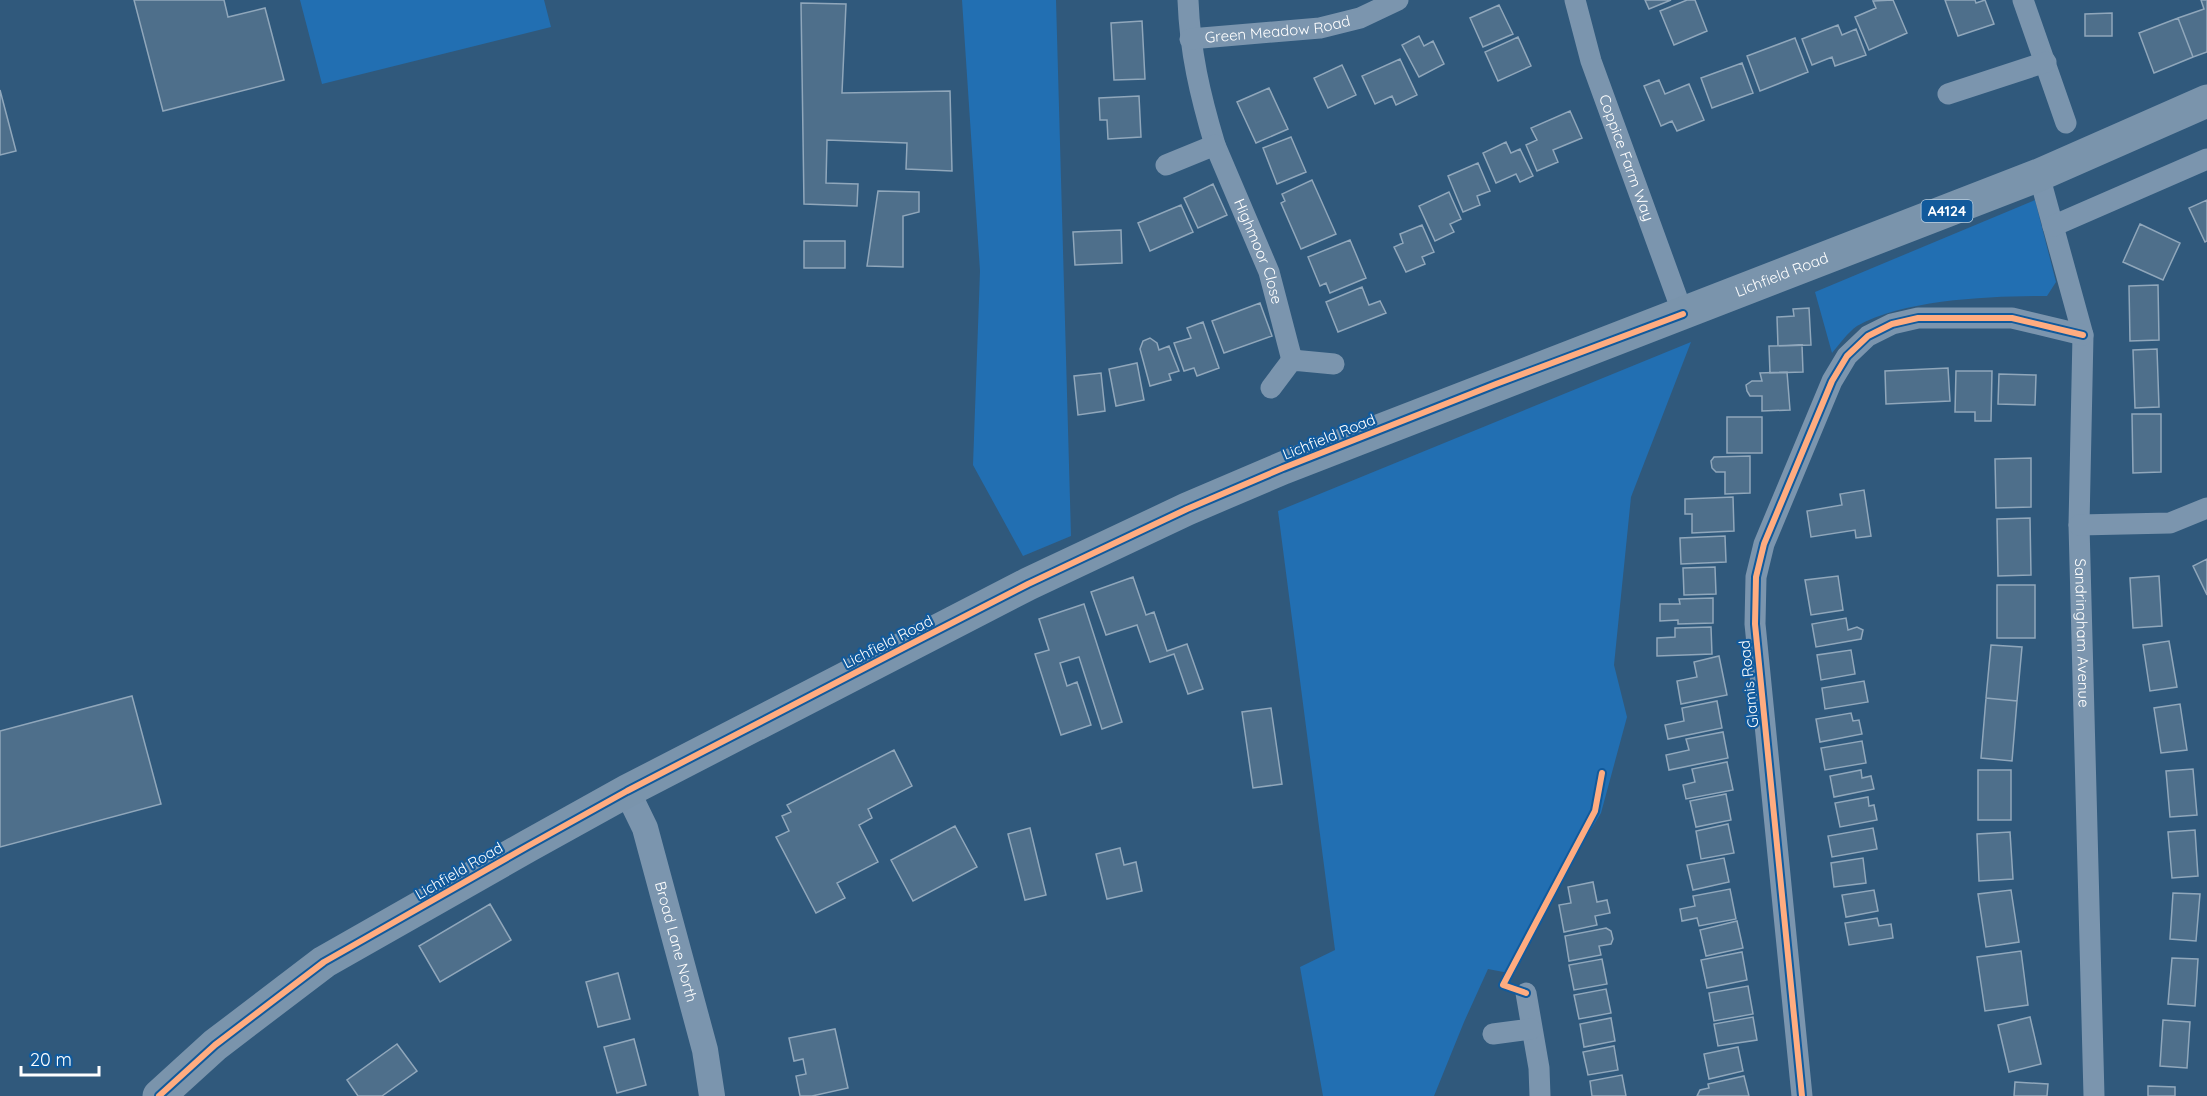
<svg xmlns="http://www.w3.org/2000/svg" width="2207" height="1096" font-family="Quicksand,sans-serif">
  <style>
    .green { fill: #226fb2 }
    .building { fill: #4e6f8b; stroke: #90a7bb; stroke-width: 1.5 }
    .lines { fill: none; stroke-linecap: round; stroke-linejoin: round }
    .minor { stroke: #7b95ae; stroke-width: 21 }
    .tertiary { stroke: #7b95ae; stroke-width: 26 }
    .primary { stroke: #7a94ac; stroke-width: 33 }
    .cycleway-casing { stroke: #115a9c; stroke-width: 10 }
    .cycleway { stroke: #ffac80; stroke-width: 6 }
    .labels { text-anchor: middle; stroke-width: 4.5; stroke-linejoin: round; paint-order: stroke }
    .shield { fill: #115a9c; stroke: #b8cee1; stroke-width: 1.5 }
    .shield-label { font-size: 14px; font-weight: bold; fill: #fff }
    .street-label { font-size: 15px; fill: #fff; stroke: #115a9c }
  </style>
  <rect width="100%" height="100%" fill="#30597c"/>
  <path class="green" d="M300 0H544L551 27 322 84Z
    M962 0H1056L1071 536 1023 556 973 465 980 271Z
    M2035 200 2056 282 2047 296C1992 296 1905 299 1857 326 1848 332 1839 345 1832 353L1815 292Z
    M1691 342 1631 497 1614 665 1627 717 1601 813 1556 886 1514 974 1488 969 1464 1022 1434 1096H1323L1300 967 1335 950 1278 511Z"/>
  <path class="building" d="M134 0H224L228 17 265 8 284 80 163 111Z
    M1645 0H1671L1649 9Z
    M1687 0H1695L1707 31 1674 45 1660 11Z
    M1893 0 1907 33 1869 50 1855 17 1876 8 1873 1Z
    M1945 0H1975L1976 3 1985 0 1994 24 1958 36Z
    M2201 0H2207V52L2193 57 2178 18 2204 9Z
    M801 3 846 4 842 93 950 91 952 171 906 169 907 143 827 140 826 183 858 184 857 206 804 204Z
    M1499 5 1513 34 1483 47 1470 18Z
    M2112 13V36H2085V14Z
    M2178 18 2193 57 2154 73 2139 33Z
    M1142 21 1145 79 1114 80 1111 23Z
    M1838 25 1842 35 1856 29 1866 55 1835 66 1832 57 1812 65 1802 39Z
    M1419 36 1424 46 1433 41 1444 64 1419 77 1402 45Z
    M1518 37 1531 66 1498 81 1485 52Z
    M1795 38 1808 72 1760 91 1747 56Z
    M1400 59 1417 95 1396 105 1392 96 1375 104 1362 76Z
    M1742 63 1753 93 1712 108 1701 78Z
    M1342 65 1356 95 1328 108 1314 78Z
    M1659 80 1665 94 1689 84 1704 120 1677 131 1672 121 1661 126 1644 86Z
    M1269 88 1288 129 1256 143 1237 102Z
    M0 90 16 151 0 155Z
    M1139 96 1141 137 1108 139 1107 120H1100L1099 98Z
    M1570 111 1582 138 1553 150 1558 162 1537 171 1526 145 1537 140 1531 128Z
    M1291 137 1306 172 1277 184 1263 148Z
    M1506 142 1511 153 1520 149 1533 176 1520 182 1516 174 1496 183 1483 153Z
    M1478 163 1490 191 1477 196 1480 205 1463 212 1448 176Z
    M1312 180 1336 234 1301 249 1281 203 1285 201 1282 194Z
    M1213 184 1227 215 1198 228 1184 198Z
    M878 191 919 192V212L903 216V267L867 266Z
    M1449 192 1461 219 1450 224 1454 232 1435 241 1419 206Z
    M2207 200V241L2205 242 2189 208Z
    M1181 205 1193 232 1150 251 1138 223Z
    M2140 224 2180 243 2163 280 2123 262Z
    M1422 225 1434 252 1422 257 1425 264 1406 272 1394 247 1403 243 1400 234Z
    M1121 230 1122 263 1075 265 1073 232Z
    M1350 240 1366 278 1330 293 1326 283 1320 286 1308 257Z
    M804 241H845V268H804Z
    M2158 285 2159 340 2130 341 2129 286Z
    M1362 287 1369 305 1380 301 1386 313 1338 332 1326 302Z
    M1260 303 1272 336 1224 353 1212 321Z
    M1809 308 1811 345 1778 346 1777 317 1794 316 1793 309Z
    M1203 322 1219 368 1197 376 1194 368 1184 371 1174 343 1191 338 1187 328Z
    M1150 338 1157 343 1159 350 1169 346 1179 371 1169 374 1171 380 1150 386 1140 349 1143 341Z
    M1802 345 1803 372 1770 373 1769 346Z
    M2157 349 2159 407 2135 408 2133 350Z
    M1137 363 1144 400 1116 406 1109 369Z
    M1948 368 1950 401 1886 404 1885 371Z
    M1956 371H1992L1991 421H1975V412H1955Z
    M1787 372 1790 410 1762 411V396H1750L1747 391 1746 385 1752 381H1762L1760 373Z
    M1101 373 1105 411 1078 415 1074 376Z
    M1999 374 2036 375 2035 405 1998 404Z
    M2132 414H2161V472L2133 473Z
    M1727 417H1762V453H1727Z
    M1750 456V493L1725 494V472H1716L1712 468 1711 461 1714 457Z
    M2031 458V507L1996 508 1995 459Z
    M1864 490 1871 536 1856 538 1855 530 1811 537 1807 511 1842 505 1840 494Z
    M1733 497 1734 531 1692 533V514H1685V499Z
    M2030 518 2031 575 1998 576 1997 519Z
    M1725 536 1726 562 1681 564 1680 538Z
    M2207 559V595L2193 566Z
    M1715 567 1716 594 1684 595 1683 568Z
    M1838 576 1843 610 1811 615 1805 580Z
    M2159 576 2162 626 2133 628 2130 578Z
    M1133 577 1146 615 1154 612 1167 651 1187 644 1203 689 1188 694 1174 654 1150 662 1137 625 1106 635 1091 592Z
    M1997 585H2035V638H1997Z
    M1713 598V623L1678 624V620L1660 621V604H1680L1679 599Z
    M1084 604 1122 722 1102 729 1079 657 1060 663 1067 686 1077 682 1091 725 1061 735 1035 654 1049 650 1039 619Z
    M1846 618 1848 630 1857 627 1863 630 1861 639 1816 647 1812 624Z
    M1711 627 1712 654 1657 656V638L1675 637V628Z
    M2169 641 2177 687 2150 691 2143 645Z
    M1991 645 2022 647 2017 701 1986 698Z
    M1851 650 1855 674 1821 680 1817 655Z
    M1719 656 1727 695 1681 704 1677 681 1697 677 1694 662Z
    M1864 681 1868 702 1825 709 1822 688Z
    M132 696 161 804 0 847V731Z
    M1986 698 2017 701 2012 761 1981 758Z
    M1717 701 1722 728 1668 739 1665 725 1684 721 1682 708Z
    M2180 704 2187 750 2161 753 2154 708Z
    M1271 708 1282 784 1253 788 1242 712Z
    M1851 713 1853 721 1859 720 1862 734 1820 742 1816 719Z
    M1723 732 1728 758 1669 770 1666 755 1689 750 1686 739Z
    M1862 741 1866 763 1825 770 1821 748Z
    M894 750 912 786 868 809 872 818 859 825 878 862 837 883 845 898 816 913 776 837 789 831 782 816 791 812 787 805Z
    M1727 762 1733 790 1686 799 1683 785 1695 782 1692 769Z
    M2193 769 2197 815 2170 817 2166 771Z
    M1861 770 1862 778 1871 776 1874 789 1834 797 1830 776Z
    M1978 770H2011V820H1978Z
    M1726 794 1731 820 1696 827 1690 801Z
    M1868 797 1869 806 1874 805 1877 820 1840 827 1835 803Z
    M1728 824 1734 853 1701 859 1696 831Z
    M955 826 977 867 913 901 891 860Z
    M1030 828 1046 895 1025 900 1008 834Z
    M1873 828 1877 849 1832 857 1828 836Z
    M2195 830 2198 876 2172 878 2168 832Z
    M2010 832 2013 879 1979 881 1977 834Z
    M1120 848 1124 865 1136 862 1142 891 1107 899 1096 854Z
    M1724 858 1729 882 1693 890 1687 865Z
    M1863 858 1866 883 1834 887 1831 863Z
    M1593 882 1597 902 1607 900 1610 913 1595 916 1597 925 1564 932 1559 905 1571 903 1568 887Z
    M1730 889 1736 919 1699 926 1697 918 1682 921 1680 909 1695 906 1693 896Z
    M1874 890 1878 911 1846 917 1842 895Z
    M2011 890 2019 942 1986 947 1978 894Z
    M2173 893 2200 894 2196 941 2170 939Z
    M490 904 511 940 440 982 419 946Z
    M1877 918 1879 926 1891 924 1893 938 1849 945 1845 923Z
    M1737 921 1743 948 1706 956 1700 930Z
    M1606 928 1611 931 1613 939 1611 944 1599 946 1601 955 1569 961 1565 936Z
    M2021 951 2028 1005 1985 1011 1977 957Z
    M1742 952 1747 980 1707 988 1701 960Z
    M2172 958 2198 959 2195 1006 2168 1004Z
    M1602 959 1607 984 1574 990 1569 965Z
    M618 973 630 1019 598 1027 586 982Z
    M1748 986 1753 1014 1714 1021 1709 993Z
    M1606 989 1611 1013 1579 1019 1574 995Z
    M1753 1017 1757 1040 1718 1046 1714 1024Z
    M2030 1017 2041 1064 2009 1072 1998 1025Z
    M1611 1018 1615 1041 1584 1047 1580 1024Z
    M2163 1020 2190 1022 2187 1068 2160 1066Z
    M835 1029 848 1088 812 1096H800L796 1076 806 1074 803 1059 794 1061 789 1038Z
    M634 1039 646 1085 617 1093 604 1047Z
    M397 1044 417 1071 382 1096H358L347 1080Z
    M1614 1046 1618 1070 1588 1075 1583 1052Z
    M1738 1047 1743 1071 1709 1079 1704 1054Z
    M1622 1075 1626 1096H1592L1590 1081Z
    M1744 1076 1749 1096H1697L1700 1090 1709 1088 1708 1084Z
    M2015 1082 2048 1084 2047 1096H2014Z
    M2148 1086 2175 1087V1096H2148Z"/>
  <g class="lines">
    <g class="minor">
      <path d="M1188 0C1190 52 1200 95 1215 145"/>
      <path id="s1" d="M1575 0 1591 61 1683 314"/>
      <path d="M2023 0 2066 123"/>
      <path id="s2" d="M1190 39 1320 28 1360 18 1398 0"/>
      <path d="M1948 94 2046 62"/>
      <path id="s3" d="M1166 165 1215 145 1269 272 1292 360"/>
      <path id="s4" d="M2039 175 2083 335 2079 525 2094 1096"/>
      <path d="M2053 226 2207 159"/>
      <path d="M1271 388 1292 360 1334 364"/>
      <path d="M2079 525 2170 523 2207 508"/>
      <path d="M1526 993 1539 1068 1540 1096"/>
      <path d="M1493 1034 1531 1029"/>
      <path d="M1802 1096 1755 624 1756 577 1764 544 1832 381 1847 356 1868 336 1892 324 1918 318H2012L2083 335"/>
    </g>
    <path class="tertiary" id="s5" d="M627 791 645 828 705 1050 712 1096"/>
    <path class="primary" id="s6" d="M159 1096 215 1045 324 962 528 846 627 791 1028 584 1187 509 1283 468 2039 175 2207 101"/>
    <defs>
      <path id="cycleway" d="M1526 993 1503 985 1595 811 1602 773
        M159 1096 215 1045 324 962 528 846 627 791 905 647 1028 584 1187 509 1283 468 1496 384 1683 314
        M1802 1096 1755 624 1756 577 1764 544 1832 381 1847 356 1868 336 1892 324 1918 318H2012L2083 335"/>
    </defs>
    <use href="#cycleway" class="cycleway-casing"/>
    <use href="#cycleway" class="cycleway"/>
  </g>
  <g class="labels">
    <rect class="shield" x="1921.5" y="200" width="51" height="22" rx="4.5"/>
    <g class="shield-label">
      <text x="1947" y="216">A4124</text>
    </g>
    <g class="street-label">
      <text dy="5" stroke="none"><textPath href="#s2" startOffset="88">Green Meadow Road</textPath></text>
      <text dy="5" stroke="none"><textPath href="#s1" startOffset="166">Coppice Farm Way</textPath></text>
      <text dy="5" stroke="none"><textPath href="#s3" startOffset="168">Highmoor Close</textPath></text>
      <text dy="5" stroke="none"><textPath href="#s6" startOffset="1827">Lichfield Road</textPath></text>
      <text transform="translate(1329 437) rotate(-22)" y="5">Lichfield Road</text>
      <text dy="5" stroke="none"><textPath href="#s4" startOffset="464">Sandringham Avenue</textPath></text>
      <text transform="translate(888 642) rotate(-27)" y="5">Lichfield Road</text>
      <text transform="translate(1749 684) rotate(-96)" y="5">Glamis Road</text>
      <text transform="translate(459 871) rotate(-30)" y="5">Lichfield Road</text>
      <text dy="5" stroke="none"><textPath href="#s5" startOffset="159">Broad Lane North</textPath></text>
    </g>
  </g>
  <path d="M21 1066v9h78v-9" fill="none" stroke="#ffffff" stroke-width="3"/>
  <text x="30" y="1066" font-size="18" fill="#ffffff" stroke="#115a9c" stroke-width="4.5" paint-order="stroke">20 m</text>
</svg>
